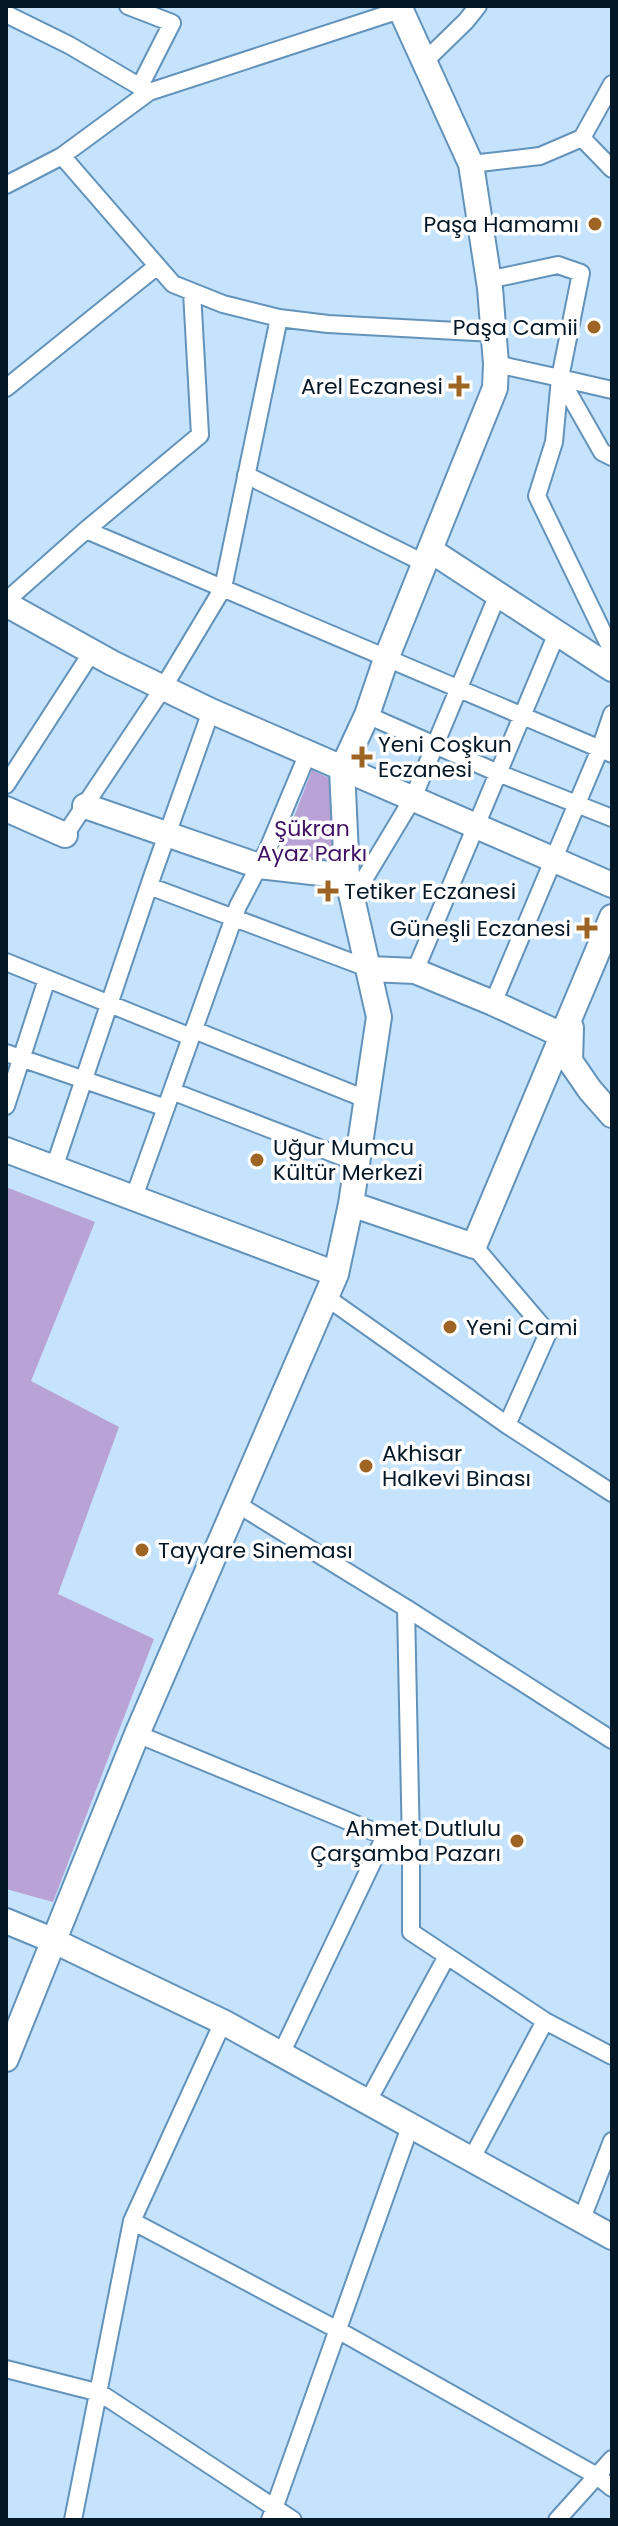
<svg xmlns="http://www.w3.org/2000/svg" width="618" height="2526" font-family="Poppins,sans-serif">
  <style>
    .green { fill: #b9a2d5 }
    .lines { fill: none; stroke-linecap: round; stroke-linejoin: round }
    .street-casing { stroke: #6392ba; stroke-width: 20 }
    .secondary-casing { stroke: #6392ba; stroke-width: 28 }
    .street { stroke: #fff; stroke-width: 16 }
    .secondary { stroke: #fff; stroke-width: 24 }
    .poi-dot { fill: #9e6423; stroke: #fff; stroke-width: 3 }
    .labels { text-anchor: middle; stroke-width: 7; stroke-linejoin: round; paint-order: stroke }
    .poi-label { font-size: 22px; fill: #041726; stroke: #fff; text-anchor: start }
    .park-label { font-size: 22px; fill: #3f1164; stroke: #fff }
  </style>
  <rect width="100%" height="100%" fill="#c5e3fd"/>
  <path class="green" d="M312 770 333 780 338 869 277 861Z
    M6 1187 95 1222 31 1381 119 1427 58 1594 154 1639 53 1902 6 1889Z"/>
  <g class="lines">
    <defs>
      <path id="street" d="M128 6 172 23 140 86
        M6 14 69 45 149 92
        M425 61 466 21 478 6
        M582 138 612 169
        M62 156 173 284 223 304 279 318 328 324 494 333
        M471 164 540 156 582 138 612 84
        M6 185 62 156 149 92 400 10
        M488 280 558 265 581 273 560 378 602 452 612 457
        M496 364 560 378
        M6 388 156 267
        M612 390 560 378 554 442 537 496 612 651
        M246 475 424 563
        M86 530 612 754
        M6 601 86 530 200 435 192 292
        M367 715 498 773 612 818
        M6 785 92 652
        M65 835 163 688 223 588 279 318
        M149 886 370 969
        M351 901 413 798 498 594
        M6 962 191 1037
        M415 971 557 633
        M493 1003 600 749 612 714
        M194 1030 368 1100
        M6 1053 166 1108
        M182 1095 358 1163
        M6 1106 47 979
        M54 1168 153 874 211 711
        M134 1197 238 906 267 851 308 753
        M474 1246 548 1333 507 1425
        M326 1297 507 1425 612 1493
        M237 1504 406 1608
        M137 1734 411 1847 406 1608 612 1740
        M411 1847V1932L545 2021 612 2056
        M281 2054 385 1836
        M368 2101 447 1956
        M472 2158 545 2021
        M132 2221 336 2329 597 2476 612 2488
        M581 2221 612 2141
        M6 2369 100 2393 293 2520
        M73 2520 132 2221 223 2022
        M270 2520 411 2124
        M557 2520 612 2459"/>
      <path id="secondary" d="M430 550 612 669
        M6 604 112 663 211 711 612 885
        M85 806 259 866 347 876
        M6 809 65 835
        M370 969 415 971 493 1003 562 1035
        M571 1028 570 1061 590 1090 612 1115
        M6 1150 336 1274
        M351 1204 474 1246 612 917
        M6 1921 52 1940 223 2022 612 2237
        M6 2059 137 1734 336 1274 351 1204 379 1017 347 876 342 769 367 715 386 659 495 388 496 364 490 288 471 164 399 6"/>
    </defs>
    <use href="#street" class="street-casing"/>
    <use href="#secondary" class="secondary-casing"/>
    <use href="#street" class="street"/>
    <use href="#secondary" class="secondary"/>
  </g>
  <g class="poi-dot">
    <circle cx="595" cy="224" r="8"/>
    <circle cx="594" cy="327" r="8"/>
    <path d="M455 374h8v8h8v8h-8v8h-8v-8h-8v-8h8z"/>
    <path d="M358 745h8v8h8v8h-8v8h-8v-8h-8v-8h8z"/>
    <path d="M324 879h8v8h8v8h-8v8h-8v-8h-8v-8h8z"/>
    <path d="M583 916h8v8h8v8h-8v8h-8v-8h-8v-8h8z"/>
    <circle cx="257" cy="1160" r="8"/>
    <circle cx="450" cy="1327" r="8"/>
    <circle cx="366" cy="1466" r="8"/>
    <circle cx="142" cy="1550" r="8"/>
    <circle cx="517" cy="1841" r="8"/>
  </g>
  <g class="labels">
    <g class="poi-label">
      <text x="579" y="232" text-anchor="end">Paşa Hamamı</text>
      <text x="578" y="335" text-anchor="end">Paşa Camii</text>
      <text x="443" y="394" text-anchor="end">Arel Eczanesi</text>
      <text x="378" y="752">Yeni Coşkun<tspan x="378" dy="25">Eczanesi</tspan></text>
      <text x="344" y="899">Tetiker Eczanesi</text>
      <text x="571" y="936" text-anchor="end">Güneşli Eczanesi</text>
      <text x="273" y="1155">Uğur Mumcu<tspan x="273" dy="25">Kültür Merkezi</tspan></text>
      <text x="466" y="1335">Yeni Cami</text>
      <text x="382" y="1461">Akhisar<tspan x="382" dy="25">Halkevi Binası</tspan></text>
      <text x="158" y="1558">Tayyare Sineması</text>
      <text x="501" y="1836" text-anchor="end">Ahmet Dutlulu<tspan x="501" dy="25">Çarşamba Pazarı</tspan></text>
    </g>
    <g class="park-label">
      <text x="312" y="836">Şükran<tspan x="312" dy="25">Ayaz Parkı</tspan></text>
    </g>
  </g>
  <rect width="618" height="2526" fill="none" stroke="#041726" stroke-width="16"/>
</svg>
